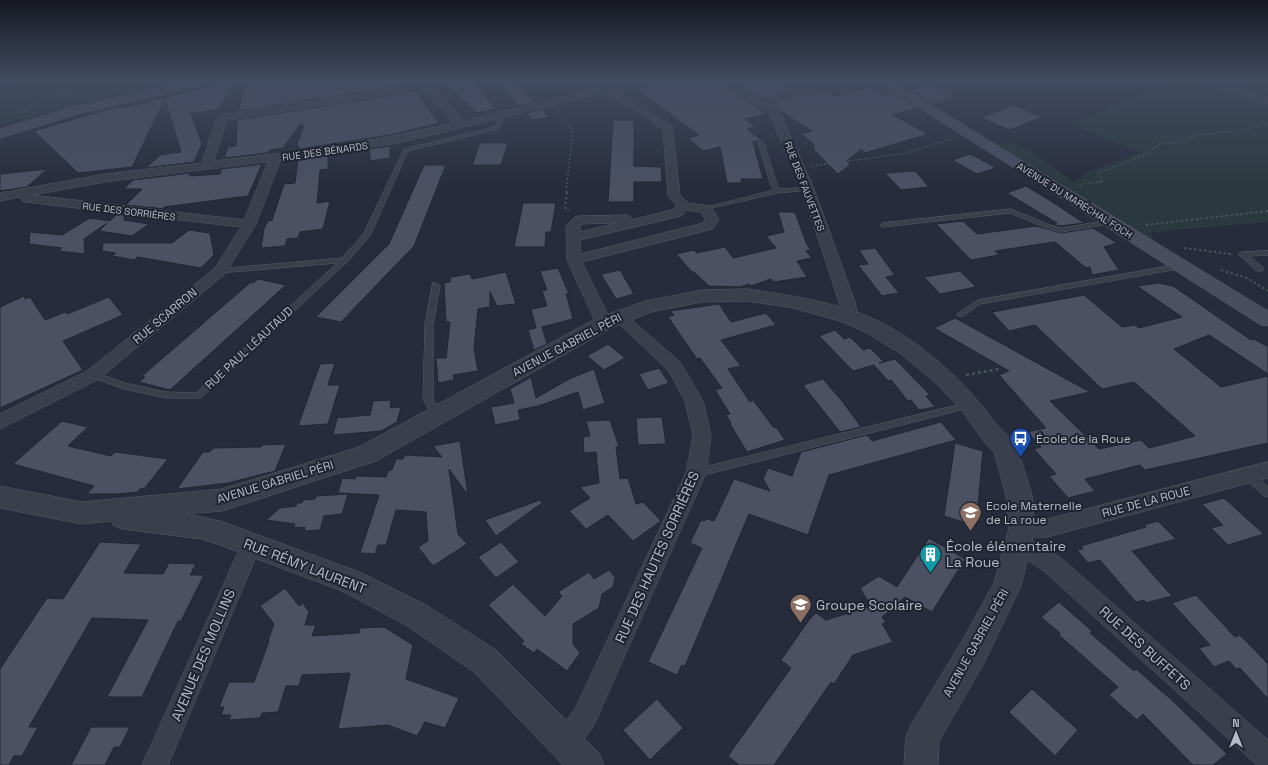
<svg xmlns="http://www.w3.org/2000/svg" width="1268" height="765" font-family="'Space Grotesk',sans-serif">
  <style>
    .green { fill: #2a393e }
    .building { fill: #4b5063; stroke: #212633 }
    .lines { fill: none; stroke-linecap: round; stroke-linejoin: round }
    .service-casing { stroke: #555a67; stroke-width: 1 }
    .minor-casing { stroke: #555a67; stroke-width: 1 }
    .tertiary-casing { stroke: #555a67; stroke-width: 1 }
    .secondary-casing { stroke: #555a67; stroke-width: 1 }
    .path-far2 { stroke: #47545a; stroke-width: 1.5; stroke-dasharray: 2 2; stroke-linecap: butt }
    .path-far1 { stroke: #47545a; stroke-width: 2; stroke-dasharray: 2.5 2.5; stroke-linecap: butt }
    .path { stroke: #47545a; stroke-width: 2.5; stroke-dasharray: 3 3; stroke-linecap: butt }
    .service { fill: #3a3f4c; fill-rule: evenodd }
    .minor { fill: #3a3f4c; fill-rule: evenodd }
    .tertiary { fill: #3a3f4c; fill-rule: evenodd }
    .secondary { fill: #494d5f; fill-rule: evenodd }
    .labels { text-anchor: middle; stroke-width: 4; stroke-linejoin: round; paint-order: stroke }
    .far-street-label { font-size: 10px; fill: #b6bac7; stroke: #1f2431 }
    .street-label { font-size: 12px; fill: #b6bac7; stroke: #1f2431 }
    .poi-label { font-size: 12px; fill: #b6bac7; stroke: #1f2431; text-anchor: start }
    .near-poi-label { font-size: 14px; fill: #b6bac7; stroke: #1f2431; text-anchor: start }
    .near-street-label { font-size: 14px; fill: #b6bac7; stroke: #1f2431 }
  </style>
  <rect width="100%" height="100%" fill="#272c3c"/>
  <path class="green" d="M24 80H147L163 83 0 125V91Z
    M1172 80H1191L1268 104V222L1163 231 1150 233 1154 239 1146 241 1065 189 1067 187 998 145 1009 142 1030 150 1073 182 1089 171 1140 153 1071 124Z
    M1218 80H1268V95Z"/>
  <path class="building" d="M234 80 219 109 191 114 202 144 194 162 146 168 160 155 181 152 165 99 132 167 78 173 34 131 112 108 121 106 123 108Z
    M247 80H372L375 83 389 80H404L408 83 376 90 238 111Z
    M445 80H472L496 109 477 113 464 101H462Z
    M503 80H512L535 102 519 106 499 83Z
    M670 80H719L766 114 745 119 755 127 747 129 761 140 753 142 763 179H741L742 183H727L720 147 703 151 688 138 699 135 636 89Z
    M733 80H775L795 90 763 100Z
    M929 84 956 97 932 104 909 90Z
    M869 87 886 96 895 94 918 108 893 115 928 134 865 153 861 149 847 161 850 165 838 174 814 150V144L801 134 812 131 769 104 821 89 836 96Z
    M415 90 439 123 390 135 299 149V146L296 147 304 126 300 124 283 148 270 150 267 153 224 158 228 147 236 146 237 120 376 98Z
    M1013 105 1042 117 1010 130 981 118Z
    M542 109 549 117 533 120 526 113Z
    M613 120H634V166L661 167 662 182H634V202H608Z
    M480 143H508L501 165H472Z
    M390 146V158L370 161V149Z
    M970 154 980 159 996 168 977 174 952 160Z
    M328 155V169L320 170 317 203 330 201 323 229 300 232 298 238 287 239 285 246 261 248 264 229 268 221 272 220 284 184 295 183 298 160Z
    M262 164 248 196 164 207V209L126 205 142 189H124L133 180 190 173 189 176 220 174 221 169Z
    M424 165H446L414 246 341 322 316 317 389 244Z
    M47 169 27 187 0 191V174Z
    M915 171 929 187 901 190 885 173Z
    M1026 186 1054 203 1084 223 1061 226 1051 224 1057 223 1007 193Z
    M523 203H556L551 232H546L545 247H514Z
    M778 212H795L807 245 811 250 806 251 812 258 797 261 807 277 774 282 771 279 751 286 749 284 740 287 709 286 694 272H692L676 254 694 250 697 253 725 247 733 258 776 248 766 236 784 232Z
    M117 214 124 215V220L149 224 132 236 99 231 107 223 84 239 85 254 58 251 62 248 29 244 30 232 62 235 90 218 110 221Z
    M963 221 977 234 1036 226 1061 233 1093 228 1117 243 1104 247 1119 270 1092 275 1090 267 1086 268 1055 242 995 251 999 255 971 260 936 224Z
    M189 230 210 233 214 255 201 268 137 257 135 260 112 256 116 253 102 251 103 243H172Z
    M875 248 895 275 886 277 899 293 882 296 858 265 868 264 859 250Z
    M558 268 569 294H566L567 297 573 319 542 327 547 344 534 350 528 330 536 328 531 309 547 306 542 291 547 290 540 271Z
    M620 270 634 294 616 299 601 274Z
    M960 271 976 287 940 294 924 277Z
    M506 272 516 304 497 306 490 292V307L478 309 474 348 478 371 453 375 454 380 438 383 436 358H446L450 322H446L444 283 450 282 451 277 470 274 472 279Z
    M258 279 286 285 170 390 139 382 145 377 142 376 251 282 253 283Z
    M1159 283 1173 286 1251 340 1254 339 1268 347V374L1209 335 1174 349 1221 387 1268 376V443L1145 470 1140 465 1085 479 1095 491 1068 498 1049 476 1056 474 1034 449 1041 447 1027 432 1046 428 999 375 1009 371 934 328 955 318 1090 392 1050 401 1099 449 1141 440 1149 448 1195 436 1134 382 1102 389 1035 325 1009 331 992 312 1084 295 1122 327 1135 325 1139 328 1182 317 1137 286Z
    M24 296 25 299 30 297 45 320 65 312 67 314 109 297 123 315 63 341 83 370 0 408V307Z
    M719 304 731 322 766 313 776 325 721 340 741 366 728 369 750 402 753 400 774 428 776 427 785 440 747 452 730 424 731 423 726 415 730 414 715 390 722 388 700 358 697 359 668 317 674 315 670 311Z
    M835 330 844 339 850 337 863 350 870 348 884 362 879 363 895 359 930 395 926 396 935 407 919 410 911 400 908 401 891 380 888 381 874 365 853 371 819 336Z
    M608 344 625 358 604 370 587 356Z
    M335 363 328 385H340L328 424 298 426 320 364Z
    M659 368 669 383 648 390 639 374Z
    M594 369 605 403 583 410 578 392 538 406 518 410 520 420 495 425 491 407 514 403 510 389 531 377 536 398 569 379Z
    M823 379 842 401 861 427 840 432 803 385Z
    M391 400 390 408 401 407 397 422 381 431 333 435 337 418 370 415 373 401Z
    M662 417 666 444 638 445 636 418Z
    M610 420 619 447H616L620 479 628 478 636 504 643 502 661 521 633 541 608 515 586 529 569 511 590 498 580 487 599 483 596 452 584 453 583 437 590 436 586 421Z
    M62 421 88 427 68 446 111 456 115 452 168 459 144 489 141 488 138 492 119 494H87L94 486 13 464Z
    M941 422 956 440 829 475 808 535 749 514 685 666 682 665 677 675 648 662 702 548 690 543 701 520 704 521 707 519 714 521 734 479 770 491 763 479 768 468 792 476 801 452 867 435 872 441Z
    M460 441 468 495 449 469 458 534 467 544 433 566 418 547 428 541 426 512 396 510 386 545H378L375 554 360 553 379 495 338 493 342 478 355 479 356 476 386 477 389 470H392L396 459H403L405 455 442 457 433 446Z
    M955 443 983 451 976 526 944 516Z
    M286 444 275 471 228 483 177 489 203 452H209L214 448 261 447 262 445Z
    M348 494 342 514 324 516 320 530 304 531 305 527 294 528 295 524 266 520 280 508 296 506 297 503H302L303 500 315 499 316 496Z
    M1224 498 1246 518 1264 534 1228 545 1211 528 1223 525 1202 504Z
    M540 500 542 503 496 536 485 520Z
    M1158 521 1176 539 1132 551 1172 596 1146 603 1144 600 1136 602 1100 560 1088 563 1077 550 1083 549 1081 546 1146 527 1144 525Z
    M929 538 965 559 932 612 905 597 882 617 886 623 882 624 893 642 853 655 834 684 831 682 774 765H739L728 756 791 668 781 660 809 620 816 613 826 620 871 606 860 588 879 576 897 587Z
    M100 542 141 544 124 573 163 574 169 563 196 564 190 575H204L181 621H178L142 697H107L148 620 92 618 29 727H38L22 756H14L9 765H0V669L47 598 63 599Z
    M501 542 519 562 496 578 478 557Z
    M609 570 615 577 613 587 602 594 599 608 573 624V644L580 653 567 671 537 649 534 653 521 644 524 641 488 605 513 584 545 616 562 596 558 592 589 572 594 579Z
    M285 588 299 606 303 603 309 612 305 625H316L312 636 359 633 360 628 384 627 413 645 406 679 459 698 445 728 425 722 417 736 388 725 338 729 350 673 302 675 299 686H286L278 712 262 713 260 718 229 720 231 715H221L224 707H219L229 682H254L269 641H268L274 624 260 606Z
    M1196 595 1235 637 1240 635 1268 664V699L1240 668 1236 669 1229 661 1214 667 1199 648 1210 645 1172 603Z
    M1059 602 1092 631 1090 633 1134 671 1136 669 1174 702 1227 754 1213 765H1193L1143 714 1137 720 1109 695 1118 687 1059 635 1060 633 1041 617Z
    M1032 689 1078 730 1055 756 1009 712Z
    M657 699 683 728 650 760 623 730Z
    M91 727H130L120 747H114L105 765H71Z"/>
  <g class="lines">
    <defs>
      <path id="service" d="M544 80H550L557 83 574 80H582L556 87Z
        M826 82 842 86 850 92 845 93 838 88 826 86 763 104 758 103Z
        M493 116H497L503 122 498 129 408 151 370 236 347 262 201 398H166L124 389 90 377 89 375 90 373 93 372 125 383 166 392 196 393 337 263 220 273 216 271 217 269 342 258 364 233 404 149 494 127 497 122 492 117Z
        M761 141 764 143 777 185 780 189 808 187 810 188V190L778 193 703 210V208L774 190 771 185 758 143Z
        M1011 209 1050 225 1061 228 1110 220 1113 222 1110 224 1061 232 1046 228 1010 213 883 227 880 225 883 223Z
        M1268 251V255L1249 256 1263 267V271H1257L1238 254 1242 252Z
        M1181 264 1185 266 1184 268 980 304 964 316H958L957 314 978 300Z
        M433 283H436L440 285 433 325V399L441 416 439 418H433L423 399 425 325Z
        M970 402 973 403 975 405 973 407 696 477 692 476 691 473 692 470 696 469Z
        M1248 471 1252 472 1268 487V497L1264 496 1244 478 1243 475 1244 472Z"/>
      <path id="minor" d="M418 80 430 81 463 121 599 88 589 80H600L609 86 634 80H649L647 82 616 90 672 126 680 195 688 203 710 206 719 219 713 229 582 262 612 323 610 327 604 328 598 327 596 323 567 260 566 226 575 217 580 216 625 215 630 216 631 220 671 210 677 206 668 196 663 129 606 92 398 143 280 161 256 224 225 274 99 379 0 429V414L87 371 215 268 241 227 26 202 22 201 20 197 0 201V193L105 174 202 163 216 120 220 115 376 91 419 82ZM423 87 453 123C374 142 295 152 214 161L227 120 376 97ZM268 162 244 220 32 195 105 182ZM687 210 701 212 705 219 703 223 581 254 580 240 681 216ZM618 223 580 232V227L583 224Z
        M720 80H731L780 113 814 189 855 302 858 317 855 320 850 322 845 320 839 302 802 189 770 115Z
        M1198 80H1211L1268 98V104L1200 82Z
        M619 311 624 313 680 362 703 401 711 435 706 473 593 727 574 752 565 756 556 752 552 743 556 734 575 709 686 473 693 435 685 401 668 370 614 319 611 316 614 313Z
        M1268 462V478L1047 537H1026L1061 558 1268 740V765H1257L1045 572 1011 549 1008 543 1011 537 1016 535 1012 528 1015 522 1022 519H1047Z
        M251 536 258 539 261 545 168 765H142L244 539Z"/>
      <path id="tertiary" d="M747 289C784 294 821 300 857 312 909 331 961 376 993 420 1001 430 1011 437 1017 447L1032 495 1035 528 1021 586 984 663 939 741 938 765H904L906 737 911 725 962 641 994 583 1009 528 1006 495 994 452 985 443 962 411 937 384 901 354 867 333 843 322 793 308 747 301 702 302 651 312 611 328 376 461 222 511 183 514 202 517 223 522 362 573 426 605 496 650 599 753 604 765H563L474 672 406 625 342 591 220 545 202 539 123 529 114 526 111 521 82 524 0 508V486L82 502 222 489 359 447 597 318 646 301 702 290Z"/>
      <path id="secondary" d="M194 80H215L213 83 78 114 0 138V129L69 108Z
        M876 80H890L1268 311V326L1261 325Z"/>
    </defs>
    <use href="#service" class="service-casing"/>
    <use href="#minor" class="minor-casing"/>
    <use href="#tertiary" class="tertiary-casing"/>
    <use href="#secondary" class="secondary-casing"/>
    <path class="path-far2" d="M14 93 48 96 87 93
      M55 94 109 80
      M0 98 14 93 35 80
      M16 113 47 97
      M556 114 573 129 566 193
      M812 166 906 153 952 139
      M1080 186 1086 183 1103 182 1099 173 1149 153 1159 144 1176 143 1197 135 1243 130 1268 122"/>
    <path class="path-far1" d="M567 192 565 208 569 211
      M1146 225 1268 211
      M1184 248 1231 254
      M1221 270 1247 278 1268 291"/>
    <path class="path" d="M966 375 999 369"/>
    <use href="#service" class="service"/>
    <use href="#minor" class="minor"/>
    <use href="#tertiary" class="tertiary"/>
    <use href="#secondary" class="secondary"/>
  </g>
  <linearGradient id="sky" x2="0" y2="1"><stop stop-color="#151821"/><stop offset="0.43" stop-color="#414b61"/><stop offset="1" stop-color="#414b61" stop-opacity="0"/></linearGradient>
  <rect width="1268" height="187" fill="url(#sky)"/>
  <defs>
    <symbol id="bus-pin" viewBox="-11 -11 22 30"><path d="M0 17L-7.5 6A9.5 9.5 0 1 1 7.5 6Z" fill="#1a4fb4" stroke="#1f2431"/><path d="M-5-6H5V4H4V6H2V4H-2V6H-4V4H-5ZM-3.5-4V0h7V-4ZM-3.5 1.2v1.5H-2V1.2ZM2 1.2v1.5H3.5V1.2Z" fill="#fff"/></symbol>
    <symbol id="school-pin" viewBox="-11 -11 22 30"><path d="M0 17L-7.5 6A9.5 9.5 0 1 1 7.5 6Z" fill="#8d6e63" stroke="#1f2431"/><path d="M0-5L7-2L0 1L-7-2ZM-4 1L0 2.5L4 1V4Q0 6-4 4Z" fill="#fff"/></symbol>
    <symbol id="building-pin" viewBox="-11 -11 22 30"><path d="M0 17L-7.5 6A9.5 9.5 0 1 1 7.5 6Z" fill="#0f9aa8" stroke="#1f2431"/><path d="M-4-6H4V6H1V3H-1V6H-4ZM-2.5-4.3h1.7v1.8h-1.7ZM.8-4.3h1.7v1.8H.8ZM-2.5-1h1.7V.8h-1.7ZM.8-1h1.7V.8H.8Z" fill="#fff"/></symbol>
  </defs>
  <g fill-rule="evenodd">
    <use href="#bus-pin" x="1008" y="426" width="25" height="34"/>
    <use href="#school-pin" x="958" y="500" width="25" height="34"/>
    <use href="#building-pin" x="918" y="542" width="25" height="34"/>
    <use href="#school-pin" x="788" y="592" width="25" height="34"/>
  </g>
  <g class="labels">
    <g class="far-street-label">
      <text transform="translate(325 151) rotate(-8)" y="4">RUE DES BÉNARDS</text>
      <text transform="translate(805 186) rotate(69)" y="4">RUE DES FAUVETTES</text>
      <text transform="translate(1075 200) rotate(32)" y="4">AVENUE DU MARÉCHAL FOCH</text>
      <text transform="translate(129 211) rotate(7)" y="4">RUE DES SORRIÈRES</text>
    </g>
    <g class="street-label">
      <text transform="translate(165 316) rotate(-40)" y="4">RUE SCARRON</text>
      <text transform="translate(567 345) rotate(-28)" y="4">AVENUE GABRIEL PÉRI</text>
      <text transform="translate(249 348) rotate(-43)" y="4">RUE PAUL LÉAUTAUD</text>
      <text transform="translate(275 482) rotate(-17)" y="4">AVENUE GABRIEL PÉRI</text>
      <text transform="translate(1146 502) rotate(-15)" y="4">RUE DE LA ROUE</text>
      <text transform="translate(976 643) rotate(-61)" y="4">AVENUE GABRIEL PÉRI</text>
    </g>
    <g class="poi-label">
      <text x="1036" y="443">École de la Roue</text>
      <text x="986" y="510">Ecole Maternelle<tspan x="986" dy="14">de La roue</tspan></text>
    </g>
    <g class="near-poi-label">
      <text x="946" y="551">École élémentaire<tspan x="946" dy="16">La Roue</tspan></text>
      <text x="816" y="610">Groupe Scolaire</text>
    </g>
    <g class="near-street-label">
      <text transform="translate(657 557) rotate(-66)" y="5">RUE DES HAUTES SORRIÈRES</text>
      <text transform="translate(305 566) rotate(21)" y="5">RUE RÉMY LAURENT</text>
      <text transform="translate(1145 648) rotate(42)" y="5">RUE DES BUFFETS</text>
      <text transform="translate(203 655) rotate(-67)" y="5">AVENUE DES MOLLINS</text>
    </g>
  </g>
  <g transform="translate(1236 733)" stroke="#1f2431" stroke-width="3" paint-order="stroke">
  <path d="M0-3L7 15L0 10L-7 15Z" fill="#b6bac7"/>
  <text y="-6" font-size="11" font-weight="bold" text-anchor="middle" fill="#b6bac7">N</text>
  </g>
</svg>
